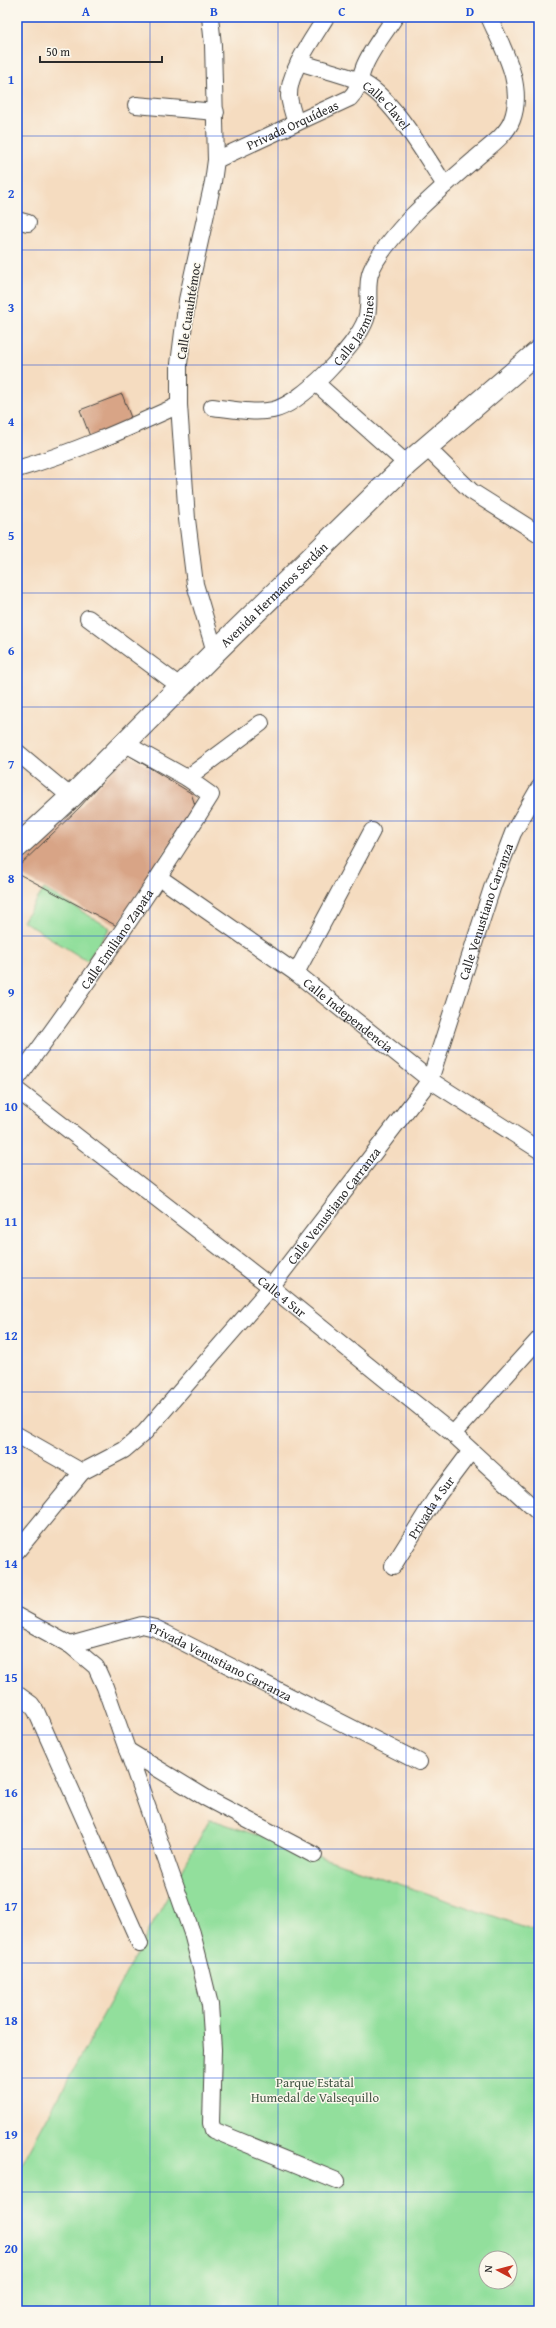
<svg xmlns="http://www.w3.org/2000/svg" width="556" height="2328" font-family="'Gentium Book Plus',serif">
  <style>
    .green { fill: #92df9c; stroke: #5e8564; fill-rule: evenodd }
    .building { fill: #d8a486 }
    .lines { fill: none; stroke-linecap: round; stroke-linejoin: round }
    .street-casing { stroke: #494641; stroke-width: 18 }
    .secondary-casing { stroke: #494641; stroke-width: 24 }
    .street { stroke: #fff; stroke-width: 16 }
    .secondary { stroke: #fff; stroke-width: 22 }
    .grid { fill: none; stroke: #1d4ed8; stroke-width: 1; stroke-opacity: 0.55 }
    .labels { text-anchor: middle; stroke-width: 3; stroke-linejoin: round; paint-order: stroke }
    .street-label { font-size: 13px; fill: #2b2b2b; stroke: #fbf7ec }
    .park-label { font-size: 13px; fill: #455847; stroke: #fbf7ec }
    .neatline { fill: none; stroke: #1d4ed8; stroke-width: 1.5 }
    .grid-label { font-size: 13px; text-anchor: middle; font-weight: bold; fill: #1d4ed8 }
  </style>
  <rect width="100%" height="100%" fill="#fbf7ec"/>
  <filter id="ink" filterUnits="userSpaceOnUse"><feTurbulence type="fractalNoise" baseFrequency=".025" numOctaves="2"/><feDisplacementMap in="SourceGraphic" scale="8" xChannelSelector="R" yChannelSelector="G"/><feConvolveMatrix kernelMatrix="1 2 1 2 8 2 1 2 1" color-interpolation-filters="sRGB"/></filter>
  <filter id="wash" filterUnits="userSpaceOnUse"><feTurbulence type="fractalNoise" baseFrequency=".012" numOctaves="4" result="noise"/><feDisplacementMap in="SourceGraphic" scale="16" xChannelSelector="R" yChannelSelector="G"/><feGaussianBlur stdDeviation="0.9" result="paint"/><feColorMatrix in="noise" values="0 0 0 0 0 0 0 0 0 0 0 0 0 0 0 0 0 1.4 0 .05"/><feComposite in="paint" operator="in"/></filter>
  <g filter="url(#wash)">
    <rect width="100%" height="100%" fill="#f5dcc0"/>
    <path class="green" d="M44 889 110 928 87 961 23 921Z
      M210 1819 539 1932V2311H17V2173ZM486 2258H510V2282H486Z"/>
    <g id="blocks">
      <path class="building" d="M122 394 133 423 91 439 80 410Z
        M127 754 191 793 195 805 117 926 17 873V868L80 807Z"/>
    </g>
  </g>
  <g filter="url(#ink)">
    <use href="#blocks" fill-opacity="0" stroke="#494641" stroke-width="1"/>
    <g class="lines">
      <defs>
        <g id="street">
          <path d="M210 17 213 45 216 160 213 182 187 300 179 364V405L187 519 195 584 215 652"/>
          <path id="s1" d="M299 62C319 69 342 73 361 82 392 96 425 156 445 185"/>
          <path d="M136 105 216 112"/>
          <path d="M296 123C293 114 290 105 289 96 288 72 314 37 326 17"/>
          <path id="s2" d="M216 160 350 98C360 88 359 79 364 67 371 49 385 33 395 17"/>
          <path d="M17 220 28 223"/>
          <path d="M316 383 407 464"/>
          <path id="s3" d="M212 407C231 409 254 414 273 410 301 404 356 347 366 319 371 305 366 289 370 274 375 257 399 230 412 216 432 196 454 177 475 159 487 148 506 136 512 120 525 85 503 49 489 17"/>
          <path d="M427 448 471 491 539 534"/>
          <path d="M17 469C73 453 126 429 179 405"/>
          <path d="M88 618 181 687"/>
          <path d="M17 752 71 797"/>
          <path d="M187 778 261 723"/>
          <path id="s4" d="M160 878 296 973 430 1080 539 1150"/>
          <path d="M296 973 372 831"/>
          <path id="s5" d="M17 1079C85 987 150 893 211 795L187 778 124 743"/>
          <path id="s6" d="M17 1090 271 1287 453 1434 539 1513"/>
          <path d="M453 1434 539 1339"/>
          <path d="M17 1435 82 1472"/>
          <path id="s7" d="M17 1551 82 1472 124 1450 145 1432 271 1287 430 1080 493 885 513 833 539 788"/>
          <path id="s8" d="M393 1566 435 1499 471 1451"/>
          <path id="s9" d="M17 1616 70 1645 142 1625 155 1628 419 1762"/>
          <path d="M70 1645 96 1667 105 1687 192 1933 201 1968 210 2005 213 2049 211 2123 213 2130 337 2181"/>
          <path d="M17 1694 31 1704 36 1711 140 1944"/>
          <path d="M127 1750 206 1798 314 1855"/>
        </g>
        <g id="secondary">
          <path id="s10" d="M17 847 71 797 215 652 407 464 539 351"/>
        </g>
      </defs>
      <use href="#street" class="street-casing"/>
      <use href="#secondary" class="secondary-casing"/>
      <use href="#street" class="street"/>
      <use href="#secondary" class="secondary"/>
    </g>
  </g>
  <path class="grid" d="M150 17V2311M278 17V2311M406 17V2311M17 136H539M17 250H539M17 365H539M17 479H539M17 593H539M17 707H539M17 821H539M17 936H539M17 1050H539M17 1164H539M17 1278H539M17 1392H539M17 1507H539M17 1621H539M17 1735H539M17 1849H539M17 1963H539M17 2078H539M17 2192H539"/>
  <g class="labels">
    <g class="street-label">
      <text dy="5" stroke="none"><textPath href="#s1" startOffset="100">Calle Clavel</textPath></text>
      <text dy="5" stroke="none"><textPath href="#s2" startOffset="84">Privada Orquídeas</textPath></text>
      <text transform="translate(188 311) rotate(-81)" y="5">Calle Cuauhtémoc</text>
      <text dy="5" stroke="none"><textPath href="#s3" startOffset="179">Calle Jazmines</textPath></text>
      <text dy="5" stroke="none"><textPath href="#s10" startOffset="360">Avenida Hermanos Serdán</textPath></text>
      <text dy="5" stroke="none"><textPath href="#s7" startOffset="808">Calle Venustiano Carranza</textPath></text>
      <text dy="5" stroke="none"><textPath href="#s5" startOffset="172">Calle Emiliano Zapata</textPath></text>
      <text dy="5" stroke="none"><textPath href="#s4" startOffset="233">Calle Independencia</textPath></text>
      <text dy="5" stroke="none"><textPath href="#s7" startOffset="472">Calle Venustiano Carranza</textPath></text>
      <text dy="5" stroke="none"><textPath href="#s6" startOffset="336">Calle 4 Sur</textPath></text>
      <text dy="5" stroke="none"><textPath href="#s8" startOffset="70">Privada 4 Sur</textPath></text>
      <text dy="5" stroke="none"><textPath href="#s9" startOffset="222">Privada Venustiano Carranza</textPath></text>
    </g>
    <g class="park-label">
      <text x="315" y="2087">Parque Estatal<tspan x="315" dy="15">Humedal de Valsequillo</tspan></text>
    </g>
  </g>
  <rect width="556" height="2328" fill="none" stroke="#fbf7ec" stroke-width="44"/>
  <g transform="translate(498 2270) rotate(277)"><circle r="19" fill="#fbf7ec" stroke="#a8a59f"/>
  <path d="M0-3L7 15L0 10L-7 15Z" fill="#c8321e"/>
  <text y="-6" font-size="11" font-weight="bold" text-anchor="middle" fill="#2b2b2b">N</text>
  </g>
  <path d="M40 56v6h122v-6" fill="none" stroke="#2b2b2b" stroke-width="2"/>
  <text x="46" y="56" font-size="12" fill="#2b2b2b" stroke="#fbf7ec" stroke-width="3" paint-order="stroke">50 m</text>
  <rect x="22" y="22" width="512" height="2284" class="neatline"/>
  <g class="grid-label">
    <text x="86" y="16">A</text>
    <text x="214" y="16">B</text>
    <text x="342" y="16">C</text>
    <text x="470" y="16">D</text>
    <text x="11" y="84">1</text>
    <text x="11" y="198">2</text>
    <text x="11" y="312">3</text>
    <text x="11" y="426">4</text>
    <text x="11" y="540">5</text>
    <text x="11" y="655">6</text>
    <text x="11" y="769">7</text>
    <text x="11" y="883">8</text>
    <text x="11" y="997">9</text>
    <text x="11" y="1111">10</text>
    <text x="11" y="1226">11</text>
    <text x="11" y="1340">12</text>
    <text x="11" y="1454">13</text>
    <text x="11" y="1568">14</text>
    <text x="11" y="1682">15</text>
    <text x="11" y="1797">16</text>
    <text x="11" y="1911">17</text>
    <text x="11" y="2025">18</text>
    <text x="11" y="2139">19</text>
    <text x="11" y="2253">20</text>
  </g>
</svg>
